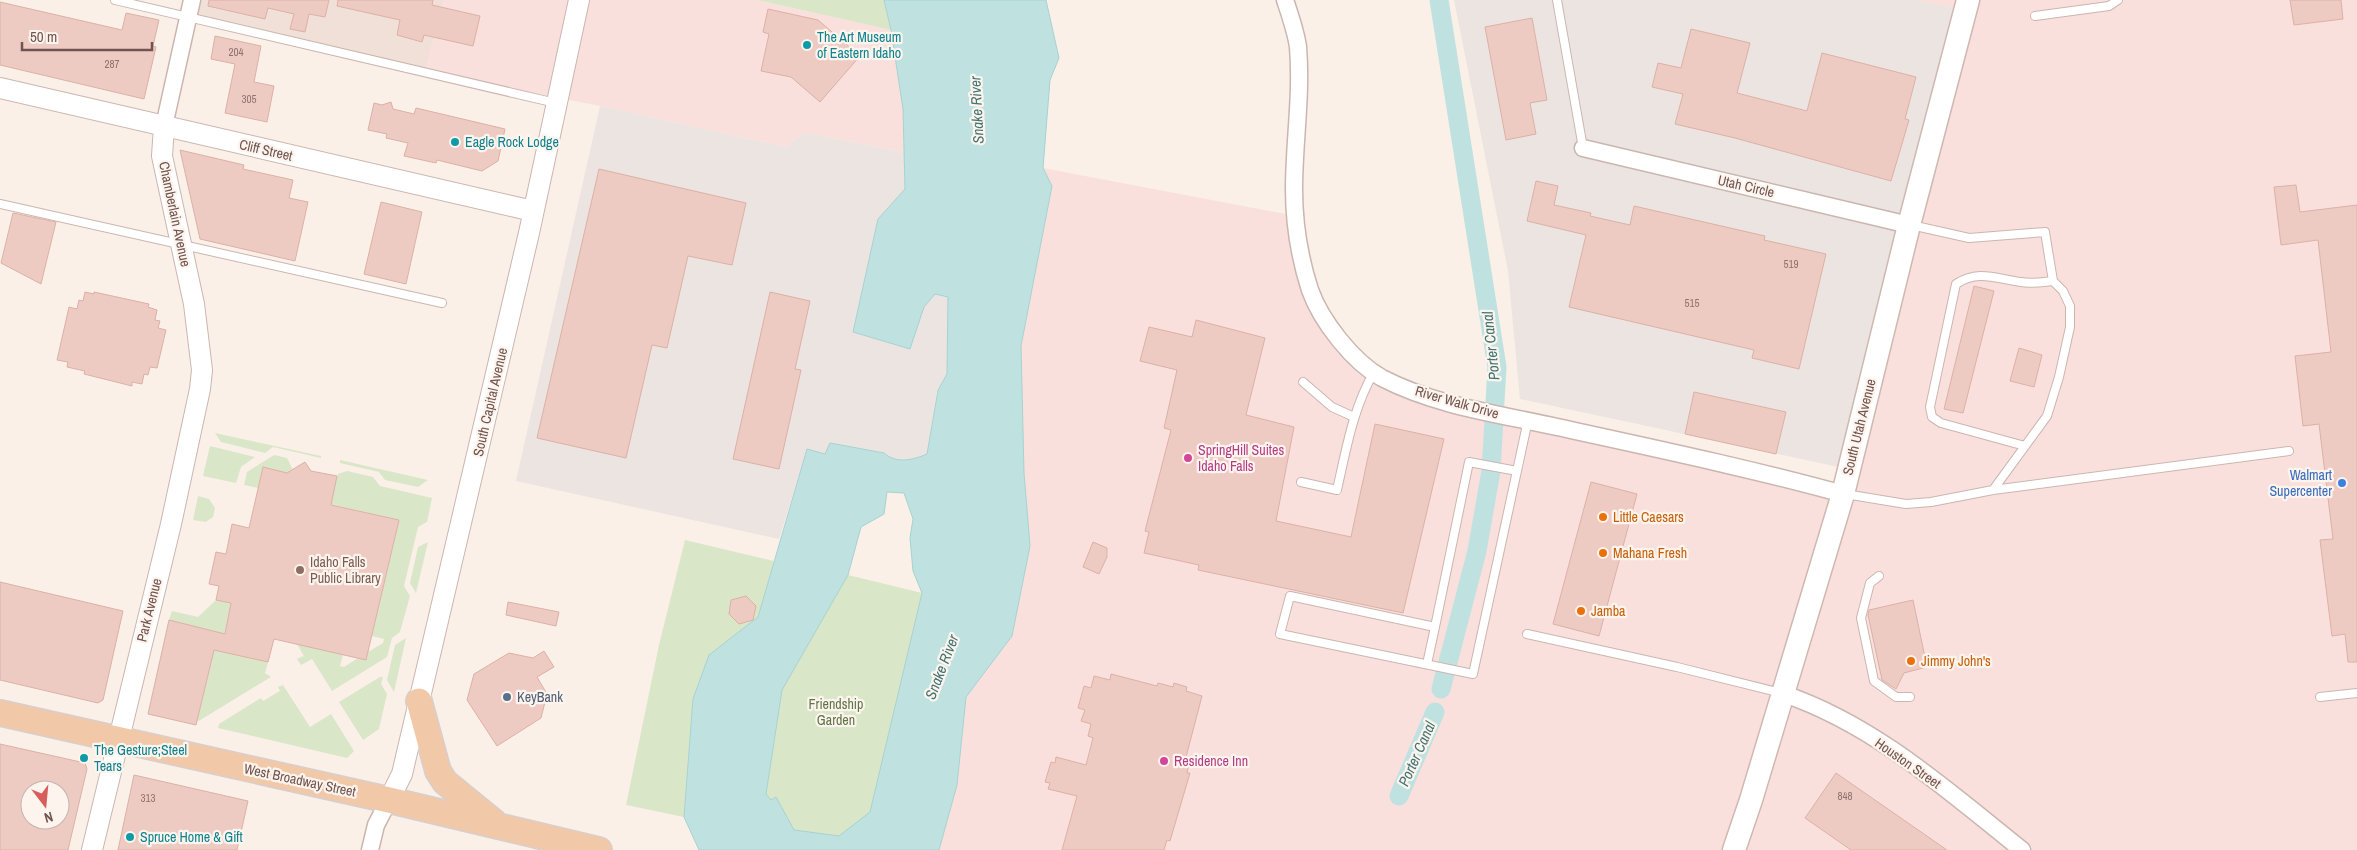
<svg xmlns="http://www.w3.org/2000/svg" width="2357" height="850" font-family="'Archivo Narrow',sans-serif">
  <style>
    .residential { fill: #f1e0d7 }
    .commercial { fill: #f9e0dd }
    .industrial { fill: #ebe4e1 }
    .green { fill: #dae6c8 }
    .water { fill: #bfe2e0; stroke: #a6d2d1; fill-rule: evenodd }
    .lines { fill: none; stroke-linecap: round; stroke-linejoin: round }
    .canal { stroke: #bfe2e0; stroke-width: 19 }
    .building { fill: #edcbc3; stroke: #ddb0a5; fill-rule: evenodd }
    .service-casing { stroke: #cbb6af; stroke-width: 10 }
    .minor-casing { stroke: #cbb6af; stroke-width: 19 }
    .tertiary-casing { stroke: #cbb6af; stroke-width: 22 }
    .secondary-casing { stroke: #cfb8b0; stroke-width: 25 }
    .primary-casing { stroke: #d7cfce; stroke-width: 28 }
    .service { stroke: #fff; stroke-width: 8 }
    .minor { stroke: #fff; stroke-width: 16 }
    .tertiary { stroke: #fff; stroke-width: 20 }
    .secondary { stroke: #fff; stroke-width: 22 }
    .primary { stroke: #f1c8a8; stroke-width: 25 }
    .culture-dot { fill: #0f9aa8; stroke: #fdf4ee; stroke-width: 2 }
    .hotel-dot { fill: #d1479c; stroke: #fdf4ee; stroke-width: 2 }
    .shop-dot { fill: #3f7fe0; stroke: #fdf4ee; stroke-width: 2 }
    .food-dot { fill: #e8710a; stroke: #fdf4ee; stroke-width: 2 }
    .education-dot { fill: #8d6e63; stroke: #fdf4ee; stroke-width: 2 }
    .service-dot { fill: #5c6f8a; stroke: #fdf4ee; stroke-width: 2 }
    .labels { text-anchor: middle; stroke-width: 4.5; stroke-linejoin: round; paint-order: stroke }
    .number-label { font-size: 11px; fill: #90726c }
    .culture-label { font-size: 14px; fill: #0d838f; stroke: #fdf4ee; text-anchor: start }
    .street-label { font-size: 14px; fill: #71544f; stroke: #fdf4ee }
    .hotel-label { font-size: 14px; fill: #b23c85; stroke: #fdf4ee; text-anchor: start }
    .shop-label { font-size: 14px; fill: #366cbe; stroke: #fdf4ee; text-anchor: end }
    .food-label { font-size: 14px; fill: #c56008; stroke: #fdf4ee; text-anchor: start }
    .education-label { font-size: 14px; fill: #785e54; stroke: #fdf4ee; text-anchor: start }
    .service-label { font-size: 14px; fill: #4e5e75; stroke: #fdf4ee; text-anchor: start }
    .park-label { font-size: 14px; fill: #5e7648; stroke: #fdf4ee }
    .water-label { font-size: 15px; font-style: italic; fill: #447573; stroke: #fdf4ee }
  </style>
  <rect width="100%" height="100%" fill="#faf0e8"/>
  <path class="residential" d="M192 0H444L425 72 188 16Z"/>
  <path class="commercial" d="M444 0H757L891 30 903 109 904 152 804 133 786 147 600 106 425 72Z
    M1915 0H2357V850H939L957 785 966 696 1012 636 1030 546 1024 473 1021 346 1052 186 1043 168 1296 216 1311 291 1355 357 1427 396 1843 494 1965 11Z"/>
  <path class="industrial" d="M1454 0H1915L1966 11 1848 469 1520 399 1508 271Z
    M600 106 786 147 804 133 904 152 905 189 878 219 853 332 897 345 917 324 924 307 935 294 949 298 947 374 937 390 927 454 913 460 890 458 884 453 830 443 826 454 807 450 779 539 516 481Z"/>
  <path class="green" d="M757 0H884L891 30 762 1Z
    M215 433 321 456V458L273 447 265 453 221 442Z
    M210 446 255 457 241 467 236 483 203 476Z
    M274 455 287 458 293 470 292 474 263 467 258 488 244 485 247 472Z
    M340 460 428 480 418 487 385 480 379 472 340 463Z
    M347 471 373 477 380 486 432 498 427 522 418 527 404 586 410 596 400 632 392 638 387 657 332 691 312 659 301 665 297 659 303 656 305 658 297 644 343 655 340 666 344 667 358 658 366 660 368 652 383 643 384 639 372 636 399 520 329 504 338 474Z
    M198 496 209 499 215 508 213 517 206 522 193 520Z
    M685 540 774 561 758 617 709 655 693 699 684 817 626 805 659 645Z
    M428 542 416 593 410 583 418 547Z
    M848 575 922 593 870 813 839 836 794 830 776 797 771 800 766 794 782 690Z
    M216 600 231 603 221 651 268 662 265 673 271 677 197 722 211 661 169 620 172 611 198 617Z
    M406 638 394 692 387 680 395 645Z
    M380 677H383L381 684 387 694 379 729 363 740 339 702Z
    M283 685 310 727 331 714 354 751 347 758 218 728 219 724 261 698 263 701 280 691 278 687Z"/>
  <path class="water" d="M884 0H1046L1059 58 1050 80 1043 168 1052 186 1021 346 1024 473 1030 546 1012 636 966 697 957 785 939 850H699L684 817 693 699 709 655 758 617 807 449 825 454 830 443 884 453C896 464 913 460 927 454L938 390 947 374 948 297 935 294 924 307 910 349 853 332 878 219 905 189 903 109 891 30ZM887 492 904 493 913 519 910 538 913 571 922 593 870 812 839 836 794 830 776 797 771 800 766 794 782 690 848 575 861 527 884 514Z"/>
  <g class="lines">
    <path class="canal" d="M1439 0 1497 367 1491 471 1477 551 1441 689
      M1399 796 1435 712"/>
  </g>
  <path class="building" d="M209 0H329L325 17 309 14 305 32 290 29 294 14 268 8 265 19 208 6Z
    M338 0H433L432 5 480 16 473 46 424 35 422 42 397 35 400 20 337 6Z
    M2290 0H2341L2343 19 2294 25Z
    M0 2 122 30 126 13 159 20 153 46 156 47 144 99 0 65Z
    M768 9 818 20 860 56 820 102 791 77 761 71 769 34 763 32Z
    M1532 18 1547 100 1530 103 1536 134 1506 140 1485 27Z
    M1691 29 1750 43 1737 93 1807 111 1822 53 1916 77 1905 119 1909 120 1891 181 1735 138 1675 124 1683 94 1652 87 1658 63 1681 68Z
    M215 36 261 46 254 82 274 86 267 122 225 113 235 64 211 59Z
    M391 102 393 109 414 114 416 108 505 129 498 161 482 171 437 160 436 163 404 156 408 143 386 138 387 134 368 130 374 103 382 105Z
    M180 150 244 165 243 169 293 180 289 198 308 202 295 261 200 239Z
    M599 169 746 203 732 265 688 256 667 348 652 345 626 458 537 438Z
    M1536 181 1558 186 1554 205 1591 213 1590 216 1630 225 1634 206 1765 236 1764 240 1826 254 1799 369 1752 358 1754 350 1569 307 1586 235 1527 221Z
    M2296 185 2300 212 2357 205V662H2348L2345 634 2332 636 2320 540 2333 539 2319 424 2303 426 2295 356 2331 352 2318 240 2281 245 2274 187Z
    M381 202 422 212 406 284 364 274Z
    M13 213 56 222 41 284 1 263Z
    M1974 286 1994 291 1963 413 1944 409Z
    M85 292 94 294V292L149 304 148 307 157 310 155 320 160 321 158 328 166 330 157 368 150 367 148 375 144 374 142 384 132 382V386L84 374 85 371 67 367 68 362 57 360 69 307 77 309 79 300 83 301Z
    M770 292 810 301 795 369 801 370 779 469 733 459Z
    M1196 320 1265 338 1246 415 1294 427 1276 521 1351 537 1375 424 1444 439 1403 613 1198 570 1199 565 1144 553 1149 532 1145 531 1171 430 1164 428 1177 370 1140 361 1149 327 1192 337Z
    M2019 348 2042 355 2034 387 2010 381Z
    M1694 392 1786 412 1776 454 1685 434Z
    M305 462 311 471 337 476 331 505 399 520 366 660 274 639 268 662 214 650 196 725 148 714 169 620 225 634 231 603 216 600 219 586 209 584 216 552 226 554 232 524 249 528 263 467 287 473Z
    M1591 482 1637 494 1599 636 1553 624Z
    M1093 542 1107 548V557L1099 574 1083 567Z
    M0 582 123 611 103 700 98 703 0 680Z
    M746 596 756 606 753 620 739 624 729 614 731 600Z
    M1913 600 1927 667 1904 673 1896 689 1882 680 1868 615 1869 610Z
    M508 602 559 612 556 626 506 615Z
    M544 651 554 667 537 677 547 694 541 718 497 746 467 700 474 674 509 653 533 658Z
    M1111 674 1157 686 1158 683 1173 687 1174 683 1187 687 1186 691 1202 696 1186 757 1190 759 1187 773H1190L1170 841 1167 840 1164 850H1062L1077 796 1048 789 1050 783 1045 782 1051 762 1055 763 1056 757 1086 765 1093 738 1088 736 1091 724 1081 721 1085 710 1078 708 1084 686 1091 688 1094 676 1110 680Z
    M0 744 85 763 87 769 68 850H0ZM30 790H60V820H30Z
    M1836 773 1947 850H1851L1805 818Z
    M134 775 248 801 237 850H118Z"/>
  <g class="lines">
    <defs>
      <path id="service" d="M115 0 556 103
        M1557 0 1583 148
        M2035 16 2109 6 2118 0
        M0 204 442 303
        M1911 225 1969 238 2045 232 2053 281 2063 291 2070 306V327L2059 377 2047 416 1993 490
        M1303 382 1332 407 1354 417
        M2025 446 1941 423 1932 417 1930 407 1956 284C1978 269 1997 279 2021 282 2031 284 2042 282 2053 281
        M1517 471 1469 462 1435 627 1290 596 1280 634 1473 674 1528 420
        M1301 482 1337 490C1346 450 1353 408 1374 372
        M1845 494 1906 504 1931 502 1993 490 2289 451
        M1879 576 1870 583 1861 618 1874 681 1896 697H1910
        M1527 634 1677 667 1781 693
        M1427 664 1435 627
        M2320 697 2357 693"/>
      <path id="minor" d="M1285 0C1290 15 1296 32 1298 47 1302 95 1294 142 1294 189 1294 222 1300 259 1310 290 1321 321 1353 362 1382 378 1436 406 1499 414 1557 427 1653 448 1748 468 1843 494
        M164 126 192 0
        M1583 148 1909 225
        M1784 694C1875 725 1948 791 2022 850
        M370 850 376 825 389 800"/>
      <path id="tertiary" d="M0 88 533 211
        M389 800 402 774 529 233 579 0
        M92 850 171 524 200 389 202 370 194 304 162 156 164 126"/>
      <path id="secondary" d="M1734 850 1751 800 1843 494 1909 225 1968 0"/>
      <path id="primary" d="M419 701 438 771 445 782 494 822
        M0 713 389 800 599 850"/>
    </defs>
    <use href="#service" class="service-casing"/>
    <use href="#minor" class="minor-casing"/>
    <use href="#tertiary" class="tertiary-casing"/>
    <use href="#secondary" class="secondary-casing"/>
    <use href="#primary" class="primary-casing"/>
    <use href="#service" class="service"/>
    <use href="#minor" class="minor"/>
    <use href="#tertiary" class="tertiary"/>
    <use href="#secondary" class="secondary"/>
    <use href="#primary" class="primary"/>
  </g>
  <g class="culture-dot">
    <circle cx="807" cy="45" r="5"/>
    <circle cx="455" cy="142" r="5"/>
    <circle cx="84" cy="758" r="5"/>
    <circle cx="130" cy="837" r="5"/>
  </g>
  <g class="hotel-dot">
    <circle cx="1188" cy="458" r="5"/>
    <circle cx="1164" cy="761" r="5"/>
  </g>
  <circle class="shop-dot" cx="2342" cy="483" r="5"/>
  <g class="food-dot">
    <circle cx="1603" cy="517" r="5"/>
    <circle cx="1603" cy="553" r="5"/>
    <circle cx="1581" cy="611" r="5"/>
    <circle cx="1911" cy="661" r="5"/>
  </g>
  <circle class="education-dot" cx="300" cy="570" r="5"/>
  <circle class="service-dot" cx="507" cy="697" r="5"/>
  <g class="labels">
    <g class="number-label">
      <text x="236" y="56">204</text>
      <text x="112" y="68">287</text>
      <text x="249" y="103">305</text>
      <text x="1791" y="268">519</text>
      <text x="1692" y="307">515</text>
      <text x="1845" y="800">848</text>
      <text x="148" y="802">313</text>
    </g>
    <g class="culture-label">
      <text x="817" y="42">The Art Museum<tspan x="817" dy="16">of Eastern Idaho</tspan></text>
      <text x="465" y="147">Eagle Rock Lodge</text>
      <text x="94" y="755">The Gesture;Steel<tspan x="94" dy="16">Tears</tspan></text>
      <text x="140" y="842">Spruce Home &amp; Gift</text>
    </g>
    <g class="street-label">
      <text transform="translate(266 150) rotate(13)" y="5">Cliff Street</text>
      <text transform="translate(1746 186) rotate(13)" y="5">Utah Circle</text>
      <text transform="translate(175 214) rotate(78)" y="5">Chamberlain Avenue</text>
      <text transform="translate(490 402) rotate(-77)" y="5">South Capital Avenue</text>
      <text transform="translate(1457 402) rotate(16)" y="5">River Walk Drive</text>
      <text transform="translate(1859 427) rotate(-76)" y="5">South Utah Avenue</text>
      <text transform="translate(149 610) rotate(-76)" y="5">Park Avenue</text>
      <text transform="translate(1908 763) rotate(35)" y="5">Houston Street</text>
      <text transform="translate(300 780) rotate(12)" y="5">West Broadway Street</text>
    </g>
    <g class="hotel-label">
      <text x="1198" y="455">SpringHill Suites<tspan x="1198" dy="16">Idaho Falls</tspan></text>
      <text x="1174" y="766">Residence Inn</text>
    </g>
    <g class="shop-label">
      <text x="2332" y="480">Walmart<tspan x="2332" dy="16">Supercenter</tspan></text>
    </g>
    <g class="food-label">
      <text x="1613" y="522">Little Caesars</text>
      <text x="1613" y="558">Mahana Fresh</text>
      <text x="1591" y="616">Jamba</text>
      <text x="1921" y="666">Jimmy John's</text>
    </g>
    <g class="education-label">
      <text x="310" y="567">Idaho Falls<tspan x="310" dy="16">Public Library</tspan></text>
    </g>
    <g class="service-label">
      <text x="517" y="702">KeyBank</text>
    </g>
    <g class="park-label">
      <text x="836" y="709">Friendship<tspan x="836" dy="16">Garden</tspan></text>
    </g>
    <g class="water-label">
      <text transform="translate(977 110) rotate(-93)" y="5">Snake River</text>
      <text transform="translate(1491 346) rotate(-96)" y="5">Porter Canal</text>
      <text transform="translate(942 667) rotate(-69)" y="5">Snake River</text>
      <text transform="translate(1417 754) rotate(-66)" y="5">Porter Canal</text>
    </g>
  </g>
  <g transform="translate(45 805) rotate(164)"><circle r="24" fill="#fdf4ee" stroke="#c5b4ae"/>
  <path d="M0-4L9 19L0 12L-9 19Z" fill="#d65f5b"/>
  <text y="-8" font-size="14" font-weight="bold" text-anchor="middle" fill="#71544f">N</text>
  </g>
  <path d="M22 42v8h130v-8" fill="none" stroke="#71544f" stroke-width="2.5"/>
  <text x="30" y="42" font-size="15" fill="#71544f" stroke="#fdf4ee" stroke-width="4" paint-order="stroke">50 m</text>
</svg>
